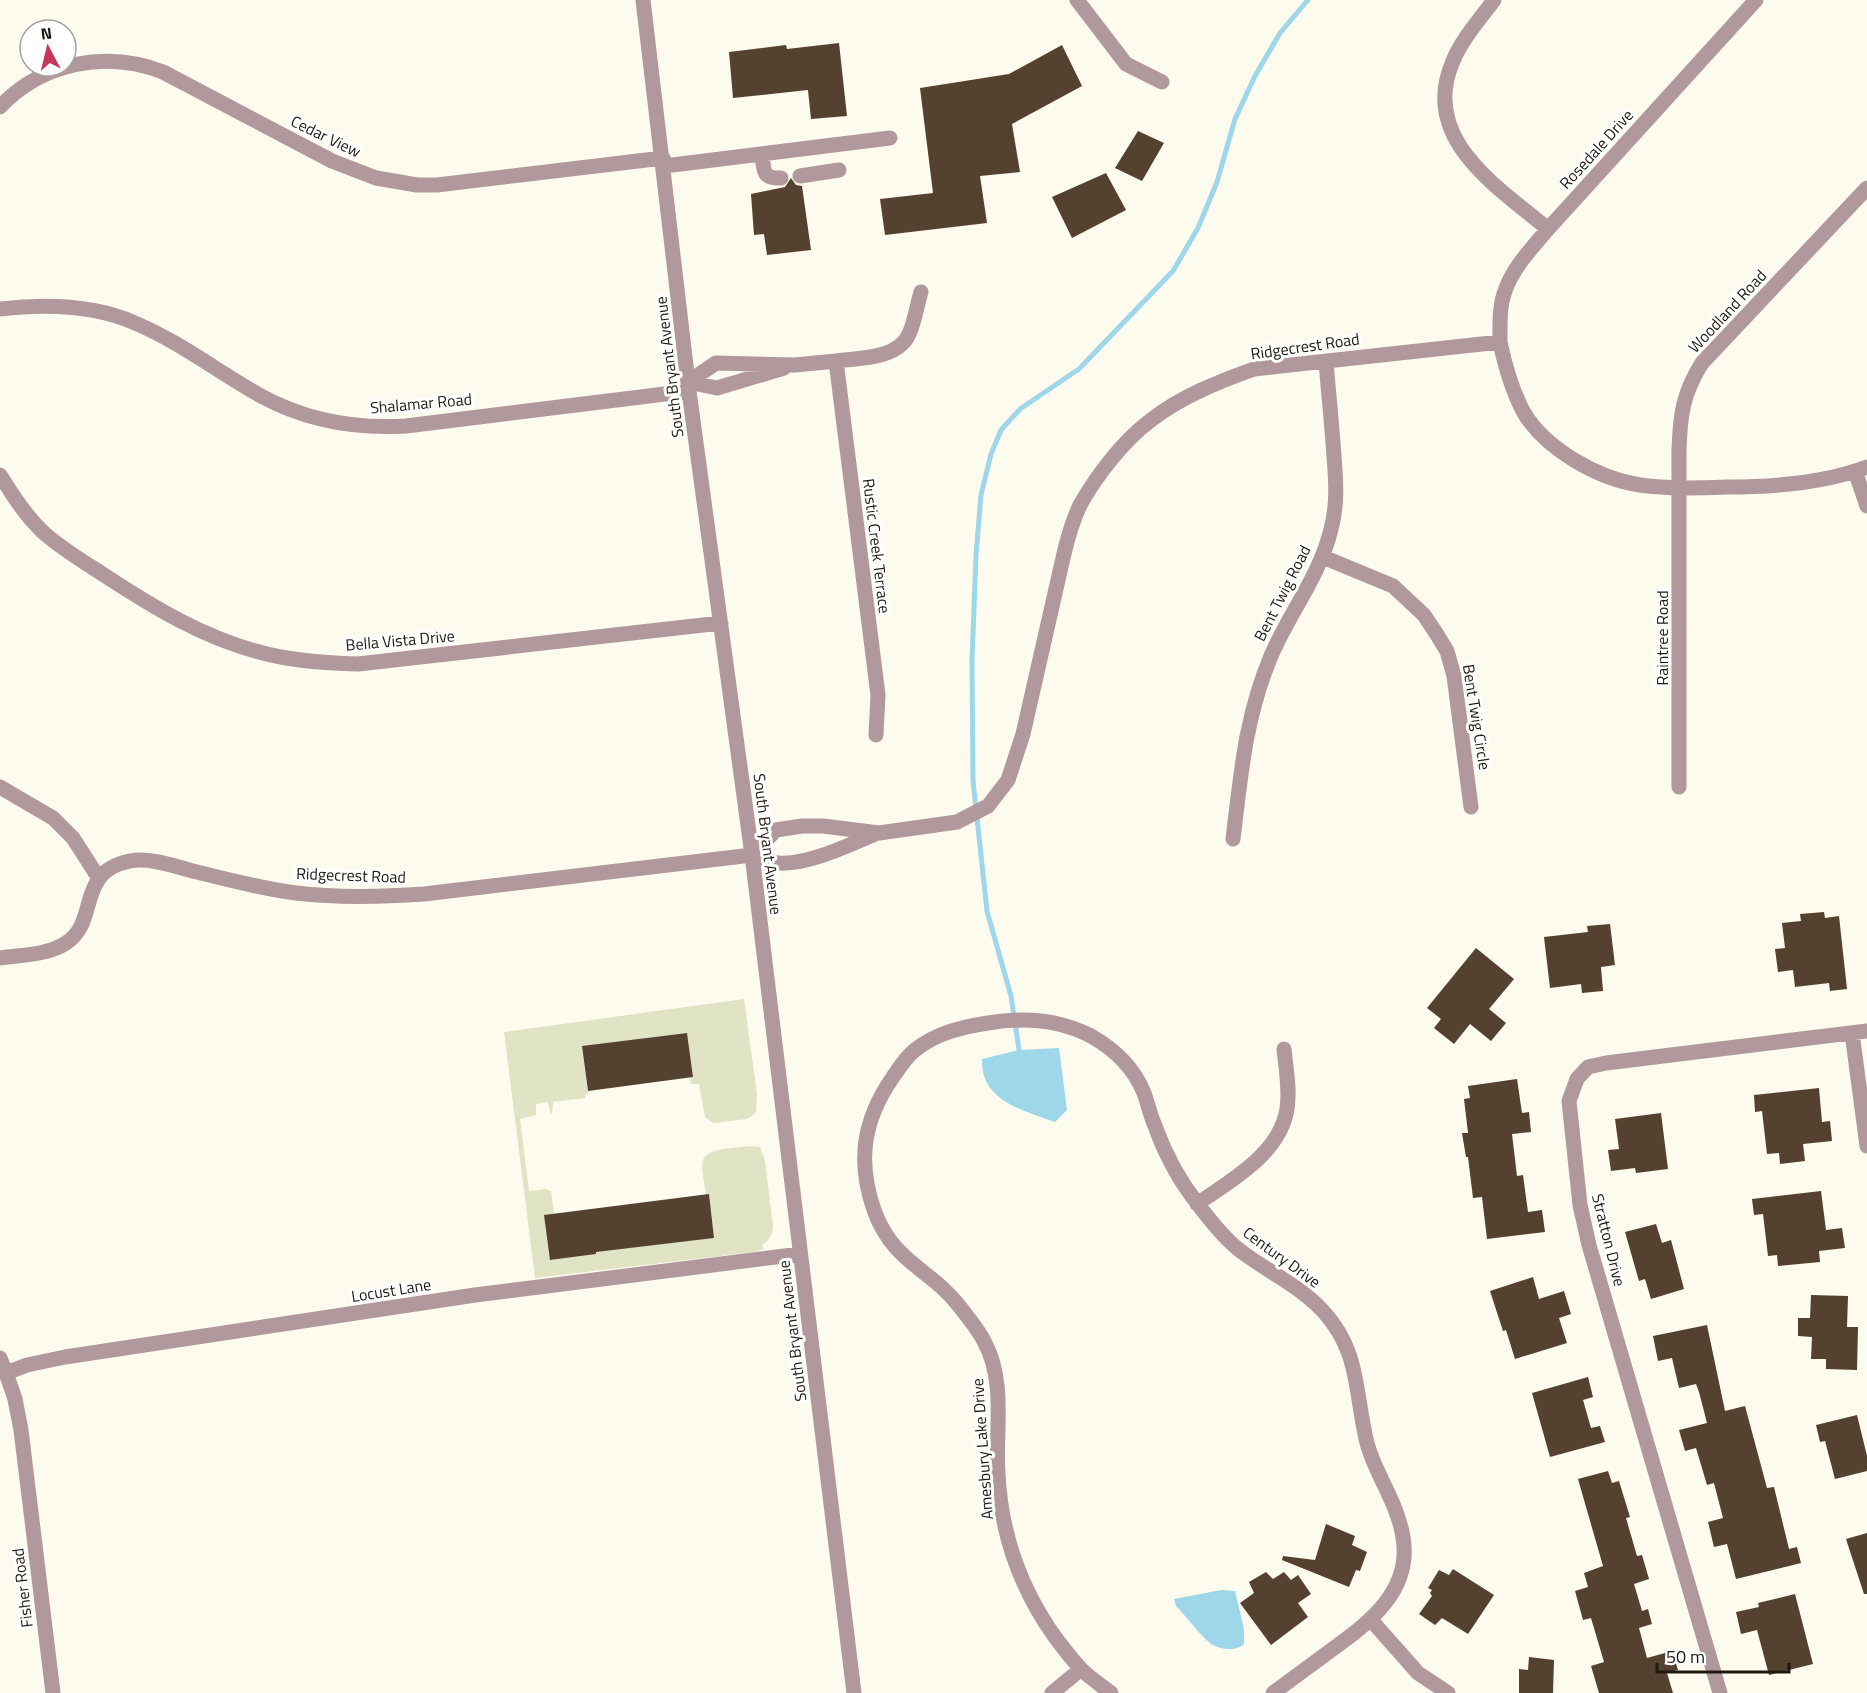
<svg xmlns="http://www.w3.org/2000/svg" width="1867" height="1693" font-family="'Titillium Web',sans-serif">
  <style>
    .green { fill: #e0e3c4 }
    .water { fill: #9dd7e9 }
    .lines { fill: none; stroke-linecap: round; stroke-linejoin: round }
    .stream { stroke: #9dd7e9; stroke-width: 5 }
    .building { fill: #54412f }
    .minor { stroke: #b0989c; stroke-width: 15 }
    .labels { text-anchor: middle; stroke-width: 6; stroke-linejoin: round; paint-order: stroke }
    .street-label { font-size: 16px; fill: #1d1a10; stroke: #fff }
  </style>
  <rect width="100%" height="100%" fill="#fdfaee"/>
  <path class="green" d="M744 999 757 1094 756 1113 747 1119 713 1123 705 1117 699 1084H691L690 1078 693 1077 687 1033 637 1039 642 1084 582 1046 588 1094 585 1095V1098L553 1102 552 1114 550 1112 548 1102 536 1104V1115L520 1119 529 1191 546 1189 551 1191 554 1214 550 1260 596 1254 591 1209 602 1251 714 1238 709 1195H706C702 1163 693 1152 731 1148 740 1147 750 1145 760 1147L765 1161 773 1225C773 1234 770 1240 762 1245L764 1249 753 1252 535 1278 504 1032Z"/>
  <path class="water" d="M1059 1048 1067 1110 1055 1122C1025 1111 980 1101 982 1059L1019 1050Z
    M1221 1590 1235 1591 1244 1629V1644C1238 1651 1222 1650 1213 1645 1203 1639 1186 1616 1176 1606L1174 1599Z"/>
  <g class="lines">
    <path class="stream" d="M1019 1050 1011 996 987 911 973 781 972 660 976 555 981 495 991 454 1001 430 1020 409 1079 369 1173 271 1198 228 1217 182 1235 119 1255 76 1280 33 1308 0"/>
  </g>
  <path class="building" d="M839 43 847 116 811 119 808 90 733 98 729 52 786 45 787 49Z
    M1062 45 1082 86 1012 124 1020 172 980 176 987 223 885 235 880 199 933 193 920 88 1009 74Z
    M1138 131 1164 143 1142 181 1115 168Z
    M1106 173 1126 210 1072 238 1052 197Z
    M791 178 796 185 802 186 811 250 767 255 764 234 754 235 751 194 785 187Z
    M1824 912 1825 918 1839 916 1847 989 1830 991 1829 983 1795 987 1793 970 1778 972 1775 949 1785 948 1782 923 1801 921 1800 914Z
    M1610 924 1615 965 1601 967 1603 991 1582 993 1581 984 1550 988 1544 937 1588 932 1587 926Z
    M1476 948 1514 979 1489 1009 1506 1023 1491 1041 1470 1024 1454 1044 1434 1028 1441 1019 1427 1008Z
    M687 1033 693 1077 588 1091 582 1046Z
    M1517 1079 1522 1113 1529 1112 1531 1132 1512 1134 1517 1176 1523 1175 1528 1212 1542 1210 1545 1232 1487 1239 1482 1197 1473 1198 1468 1157H1466L1462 1133H1468L1464 1099 1470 1098 1468 1086Z
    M1819 1088 1822 1122 1830 1121 1832 1141 1803 1144 1805 1161 1780 1164 1779 1153 1767 1154 1762 1111 1755 1112 1754 1095Z
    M1661 1113 1668 1169 1636 1173 1635 1168 1611 1171 1608 1150 1619 1149 1615 1119Z
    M1821 1191 1826 1230 1842 1228 1845 1248 1819 1251 1820 1262 1778 1266 1777 1255 1768 1256 1763 1214 1754 1215 1752 1199Z
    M709 1194 714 1238 596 1252V1254L550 1260 544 1215Z
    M1656 1224 1662 1243 1671 1240 1684 1289 1651 1299 1645 1279 1639 1281 1625 1232Z
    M1533 1277 1539 1299 1564 1291 1571 1314 1559 1318 1567 1343 1515 1359 1506 1330 1503 1331 1490 1291Z
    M1811 1295 1848 1296 1847 1327H1858L1857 1370 1826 1369V1359H1811L1812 1337 1798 1336V1318H1810Z
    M1707 1325 1725 1411 1745 1406 1767 1488 1774 1487 1789 1549 1797 1547 1801 1563 1736 1579 1727 1544 1714 1547 1708 1522 1723 1518 1714 1483 1707 1485 1696 1448 1685 1451 1679 1430 1707 1423 1699 1392 1696 1384 1679 1388 1672 1358 1658 1361 1653 1336Z
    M1588 1377 1593 1397 1583 1400 1591 1428 1600 1426 1605 1442 1550 1457 1532 1393Z
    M1857 1415 1867 1456V1471L1835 1479 1825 1441 1820 1442 1816 1425Z
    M1608 1471 1612 1483 1619 1481 1630 1517 1626 1518 1637 1556 1642 1555 1649 1579 1634 1584 1642 1611 1648 1609 1652 1624 1639 1628 1647 1658 1672 1651 1678 1670 1667 1673 1673 1693H1599L1591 1666 1604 1662 1591 1618 1583 1620 1575 1591 1588 1587 1584 1573 1603 1566 1578 1479Z
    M1326 1524 1355 1536 1352 1545 1367 1552 1360 1571 1356 1570 1349 1587 1282 1560 1283 1556 1315 1560Z
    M1867 1533V1594H1864L1846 1539Z
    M1453 1569 1494 1595 1468 1634 1442 1618 1435 1625 1419 1614 1432 1596 1430 1593 1432 1590 1428 1588 1439 1570 1449 1575Z
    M1266 1572 1273 1579 1284 1572 1291 1580 1298 1575 1311 1594 1298 1603 1308 1617 1271 1645 1240 1603 1254 1593 1249 1582Z
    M1795 1594 1813 1664 1769 1675 1757 1630 1741 1634 1736 1612 1759 1607 1758 1603Z
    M1529 1657 1554 1660 1553 1693H1519V1669L1528 1670Z"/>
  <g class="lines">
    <path class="minor" d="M643 0 689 391 752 855 854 1693
      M1077 0 1126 64 1162 82
      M1494 0C1480 19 1462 39 1453 61 1419 139 1497 186 1548 229
      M0 107C42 62 107 50 163 72L332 161 376 178 417 185H437L663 158
      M762 154C764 170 762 179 781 178
      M664 166 890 138
      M800 176 839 170
      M0 309C44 304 94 305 135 323 180 342 218 372 261 396 305 420 355 429 406 426L689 391
      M1500 342C1500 326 1499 306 1505 291 1513 267 1533 247 1548 229L1756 0
      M836 361C860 358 898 359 909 334 915 321 917 305 921 292
      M688 382 716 363 795 365 836 361 878 695 876 735
      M688 382 717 388 784 368
      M1855 471 1867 506
      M0 475C13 496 26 516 44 533 62 549 84 562 104 575 153 607 202 637 259 652 291 661 325 663 358 664L721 623
      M1323 557 1393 586 1424 615 1436 633 1447 651 1454 676 1471 807
      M0 787 53 818 73 838 98 877
      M1679 787V450C1680 415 1683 393 1702 363L1867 188
      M1233 839C1241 774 1245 718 1271 656 1289 613 1320 576 1331 529 1339 500 1335 472 1333 443 1331 415 1328 388 1326 361
      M752 855 776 830 802 826H823L879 833 957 822 988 806 1008 780 1023 734 1063 558C1067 540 1072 522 1080 505 1097 475 1123 441 1151 420 1182 396 1218 382 1254 369L1500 342C1505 366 1512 390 1523 411 1544 449 1599 479 1640 485 1669 489 1698 488 1727 487 1772 487 1825 483 1867 467
      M0 958C21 955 48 955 66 943 100 921 75 872 130 861 151 857 176 867 197 872 229 880 263 889 296 893 338 898 381 897 424 894L752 855C760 857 770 862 779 863 808 865 849 845 875 834
      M1852 1033 1867 1146
      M1197 1204C1230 1181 1280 1154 1287 1109 1290 1090 1286 1069 1284 1049
      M0 1358 6 1373 27 1365 65 1357 475 1295 800 1254
      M6 1373 15 1399 21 1430 53 1693
      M1371 1620 1418 1673 1448 1693
      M1052 1693 1081 1669
      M1111 1693C1102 1686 1092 1679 1083 1671 1073 1661 1064 1649 1055 1637 1020 1588 1001 1534 998 1474 995 1431 1006 1383 985 1343 979 1330 969 1319 960 1307 930 1268 893 1263 874 1210 857 1161 863 1120 893 1077 899 1068 906 1057 915 1050 936 1033 962 1027 988 1023 1024 1017 1058 1019 1091 1036 1114 1049 1134 1068 1144 1093 1148 1104 1150 1115 1155 1126 1165 1154 1179 1180 1197 1203 1209 1219 1222 1236 1238 1249 1266 1271 1299 1285 1323 1311 1358 1349 1355 1387 1365 1434 1371 1468 1395 1497 1402 1532 1415 1589 1370 1622 1330 1651 1311 1665 1292 1679 1273 1693
      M1720 1693 1589 1245 1580 1205 1569 1101 1577 1079 1588 1067 1606 1063 1867 1031"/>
  </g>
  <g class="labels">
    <g class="street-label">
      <text transform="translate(326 136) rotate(26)" y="6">Cedar View</text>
      <text transform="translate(1596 149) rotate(-48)" y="6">Rosedale Drive</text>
      <text transform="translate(1727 311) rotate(-47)" y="6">Woodland Road</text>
      <text transform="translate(1305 346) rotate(-8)" y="6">Ridgecrest Road</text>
      <text transform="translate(669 367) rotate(-97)" y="6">South Bryant Avenue</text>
      <text transform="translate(421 403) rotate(-5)" y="6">Shalamar Road</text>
      <text transform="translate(877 546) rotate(83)" y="6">Rustic Creek Terrace</text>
      <text transform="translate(1282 593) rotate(-63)" y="6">Bent Twig Road</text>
      <text transform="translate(1662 638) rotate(-90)" y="6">Raintree Road</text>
      <text transform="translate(400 640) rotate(-5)" y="6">Bella Vista Drive</text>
      <text transform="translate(1477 717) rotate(81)" y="6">Bent Twig Circle</text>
      <text transform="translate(768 844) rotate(83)" y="6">South Bryant Avenue</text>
      <text transform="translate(351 875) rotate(2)" y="6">Ridgecrest Road</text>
      <text transform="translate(1609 1240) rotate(76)" y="6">Stratton Drive</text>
      <text transform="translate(1282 1257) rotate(36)" y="6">Century Drive</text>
      <text transform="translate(391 1290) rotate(-9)" y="6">Locust Lane</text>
      <text transform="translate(792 1331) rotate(-97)" y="6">South Bryant Avenue</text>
      <text transform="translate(982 1449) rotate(-94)" y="6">Amesbury Lake Drive</text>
      <text transform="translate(22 1588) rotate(-97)" y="6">Fisher Road</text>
    </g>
  </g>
  <g transform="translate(48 48) rotate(353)"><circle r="28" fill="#ffffff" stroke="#a5a39f" stroke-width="1.5"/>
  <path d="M0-4.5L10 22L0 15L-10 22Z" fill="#c63657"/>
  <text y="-9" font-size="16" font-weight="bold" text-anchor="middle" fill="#1d1a10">N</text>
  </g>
  <path d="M1657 1663v9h132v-9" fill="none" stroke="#1d1a10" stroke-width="3"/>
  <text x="1666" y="1663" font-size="18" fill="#1d1a10" stroke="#ffffff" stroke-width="4.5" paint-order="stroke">50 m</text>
</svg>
